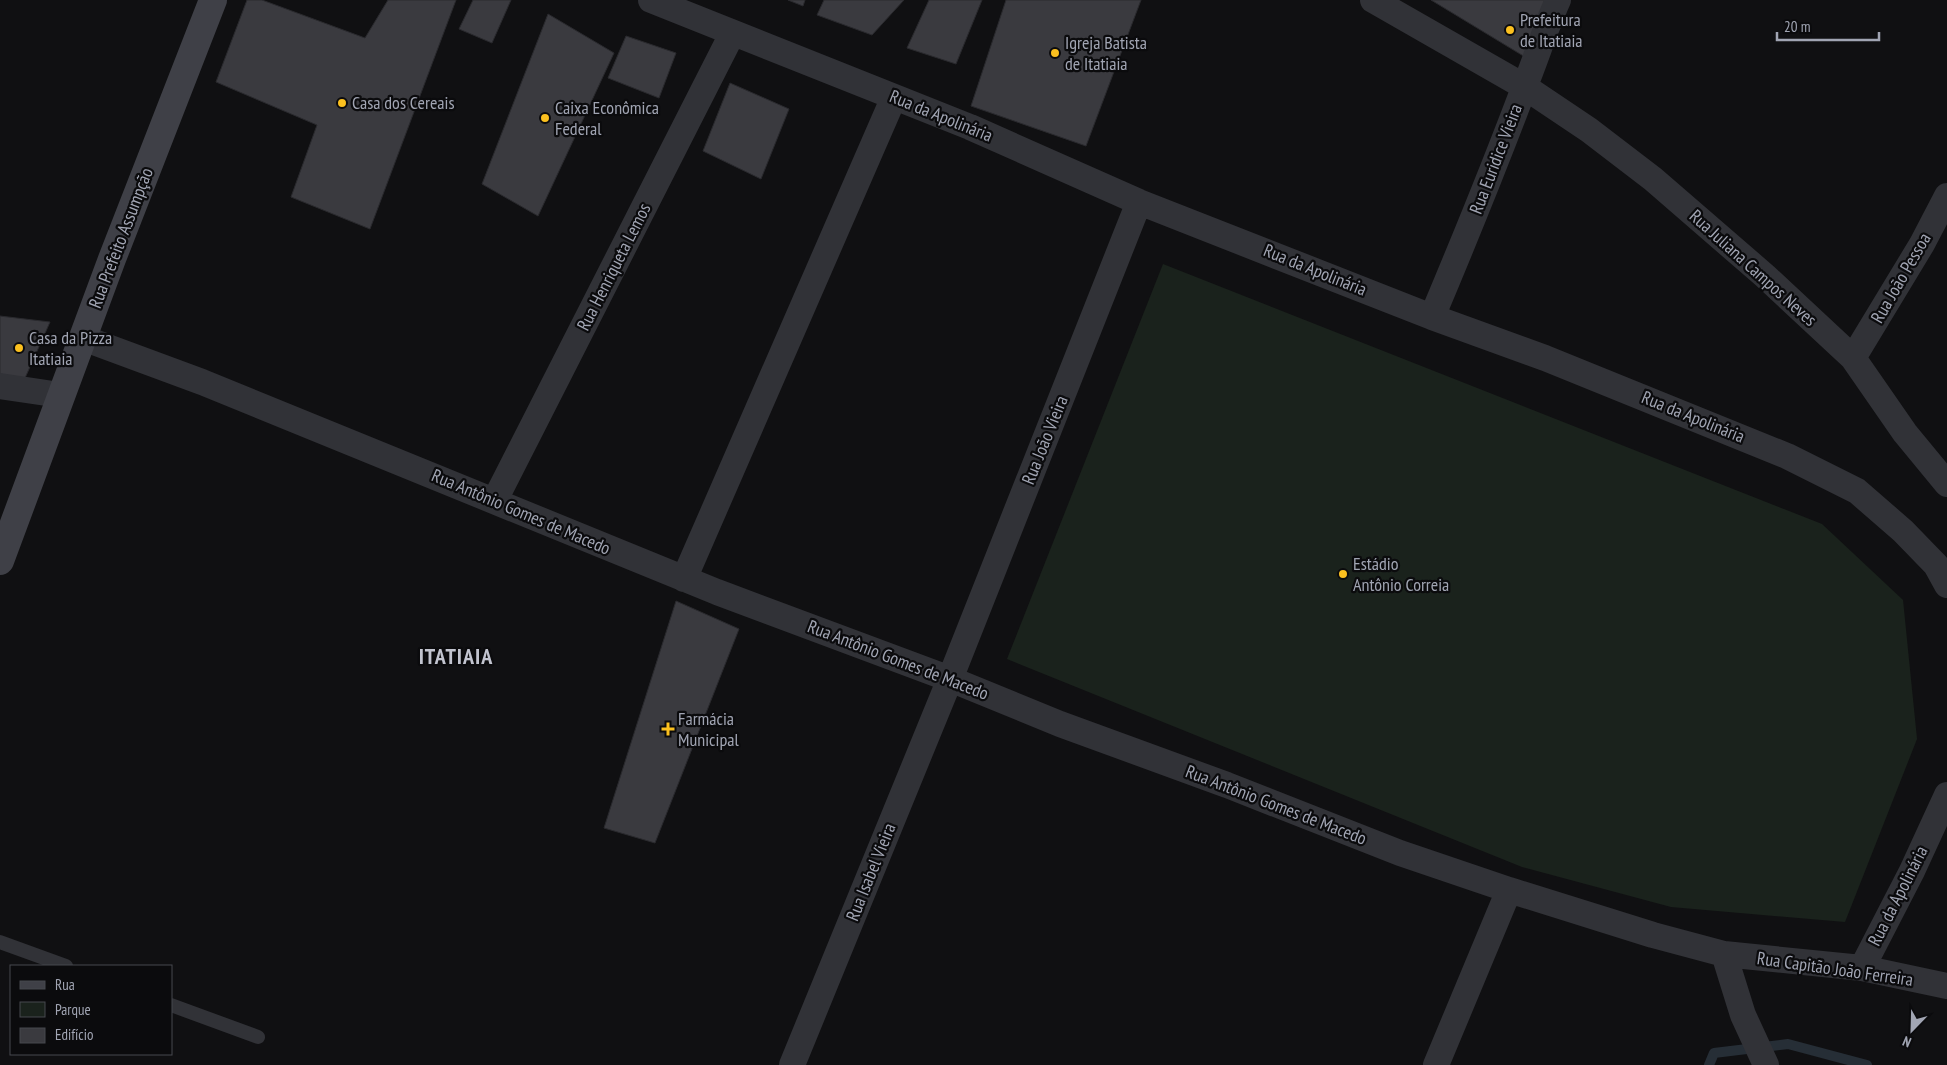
<svg xmlns="http://www.w3.org/2000/svg" width="1947" height="1065" font-family="'PT Sans Narrow',sans-serif">
  <style>
    .green { fill: #1a221c }
    .lines { fill: none; stroke-linecap: round; stroke-linejoin: round }
    .stream { stroke: #262e36; stroke-width: 10 }
    .building { fill: #3a3a3f; stroke: #2a2a2e }
    .lane { stroke: #313237; stroke-width: 14 }
    .street { stroke: #313237; stroke-width: 26 }
    .secondary { stroke: #3f4047; stroke-width: 28 }
    .poi-dot { fill: #fbc01f; stroke: #0b0b0d; stroke-width: 2 }
    .labels { text-anchor: middle; stroke-width: 4.5; stroke-linejoin: round; paint-order: stroke }
    .poi-label { font-size: 18px; fill: #a1a5b3; stroke: #0b0b0d; text-anchor: start }
    .street-label { font-size: 18px; fill: #a1a5b3; stroke: #0b0b0d }
    .district-label { font-size: 22px; font-weight: bold; letter-spacing: 1px; fill: #c2c4cf; stroke: #0b0b0d }
  </style>
  <rect width="100%" height="100%" fill="#101012"/>
  <path class="green" d="M1163 264 1822 524 1903 600 1917 739 1845 922 1671 907 1522 867 1007 659Z"/>
  <g class="lines">
    <path class="stream" d="M1709 1065 1714 1053 1788 1044 1867 1065"/>
  </g>
  <path class="building" d="M247 0H262L365 38 388 0H456L370 229 291 197 317 125 216 82Z
    M473 0H511L492 43 459 29Z
    M788 0H805L803 6Z
    M824 0H904L872 35 817 15Z
    M929 0H982L956 64 907 48Z
    M1006 0H1141L1086 146 971 106Z
    M1431 0H1550L1530 60Z
    M548 14 614 53 538 216 482 184Z
    M626 36 676 53 659 98 608 78Z
    M730 83 789 109 761 179 703 151Z
    M0 316 50 322 25 378 0 374Z
    M676 601 739 629 655 843 604 828Z"/>
  <g class="lines">
    <path class="lane" d="M0 942 66 966
      M171 1005 258 1037"/>
    <path class="street" d="M651 0 970 127 1139 202 1432 317 1545 358 1787 456 1857 491 1903 531 1936 565 1947 585
      M1373 0 1525 87 1589 130 1653 179 1765 276 1853 358 1905 433 1947 484
      M1432 317C1464 241 1495 165 1524 88 1536 59 1545 29 1558 0
      M83 338 202 382 717 592 950 679 1060 724 1227 785 1400 853 1509 890 1653 935 1724 954 1862 968 1947 986
      M1853 358 1922 244 1947 196
      M0 386 60 395
      M495 500 732 34
      M684 579 894 97
      M1724 954 1743 1015 1766 1065
      M1862 968 1912 871 1947 795
      M792 1065 950 679 1139 202
      M1436 1065 1509 890"/>
    <path class="secondary" d="M0 561 112 259 213 0"/>
  </g>
  <g class="poi-dot">
    <circle cx="1510" cy="30" r="5"/>
    <circle cx="1055" cy="53" r="5"/>
    <circle cx="342" cy="103" r="5"/>
    <circle cx="545" cy="118" r="5"/>
    <circle cx="19" cy="348" r="5"/>
    <circle cx="1343" cy="574" r="5"/>
    <path d="M665.5 721.5h5v5h5v5h-5v5h-5v-5h-5v-5h5z"/>
  </g>
  <g class="labels">
    <g class="poi-label">
      <text x="1520" y="26">Prefeitura<tspan x="1520" dy="21">de Itatiaia</tspan></text>
      <text x="1065" y="49">Igreja Batista<tspan x="1065" dy="21">de Itatiaia</tspan></text>
      <text x="352" y="109">Casa dos Cereais</text>
      <text x="555" y="114">Caixa Econômica<tspan x="555" dy="21">Federal</tspan></text>
      <text x="29" y="344">Casa da Pizza<tspan x="29" dy="21">Itatiaia</tspan></text>
      <text x="1353" y="570">Estádio<tspan x="1353" dy="21">Antônio Correia</tspan></text>
      <text x="678" y="725">Farmácia<tspan x="678" dy="21">Municipal</tspan></text>
    </g>
    <g class="street-label">
      <text transform="translate(941 116) rotate(22)" y="6">Rua da Apolinária</text>
      <text transform="translate(1496 159) rotate(-69)" y="6">Rua Euridice Vieira</text>
      <text transform="translate(121 238) rotate(-69)" y="6">Rua Prefeito Assumpção</text>
      <text transform="translate(614 267) rotate(-63)" y="6">Rua Henriqueta Lemos</text>
      <text transform="translate(1753 268) rotate(42)" y="6">Rua Juliana Campos Neves</text>
      <text transform="translate(1315 270) rotate(22)" y="6">Rua da Apolinária</text>
      <text transform="translate(1901 278) rotate(-60)" y="6">Rua João Pessoa</text>
      <text transform="translate(1693 417) rotate(22)" y="6">Rua da Apolinária</text>
      <text transform="translate(1045 440) rotate(-68)" y="6">Rua João Vieira</text>
      <text transform="translate(521 512) rotate(23)" y="6">Rua Antônio Gomes de Macedo</text>
      <text transform="translate(898 660) rotate(21)" y="6">Rua Antônio Gomes de Macedo</text>
      <text transform="translate(1276 805) rotate(21)" y="6">Rua Antônio Gomes de Macedo</text>
      <text transform="translate(871 872) rotate(-68)" y="6">Rua Isabel Vieira</text>
      <text transform="translate(1898 896) rotate(-63)" y="6">Rua da Apolinária</text>
      <text transform="translate(1835 969) rotate(8)" y="6">Rua Capitão João Ferreira</text>
    </g>
    <g class="district-label">
      <text x="456" y="664">ITATIAIA</text>
    </g>
  </g>
  <rect x="10" y="965" width="162" height="90" fill="#0b0b0d" stroke="#47494f"/>
  <rect x="20" y="981" width="25" height="8" fill="#3f4047" stroke="#47494f"/>
  <text x="55" y="990" font-size="15" fill="#a1a5b3">Rua</text>
  <rect x="20" y="1002" width="25" height="15" fill="#1a221c" stroke="#47494f"/>
  <text x="55" y="1015" font-size="15" fill="#a1a5b3">Parque</text>
  <rect x="20" y="1028" width="25" height="15" fill="#3a3a3f" stroke="#47494f"/>
  <text x="55" y="1040" font-size="15" fill="#a1a5b3">Edifício</text>
  <g transform="translate(1912 1030) rotate(203)" stroke="#0b0b0d" stroke-width="4" paint-order="stroke">
  <path d="M0-4L9 19L0 12L-9 19Z" fill="#a1a5b3"/>
  <text y="-8" font-size="14" font-weight="bold" text-anchor="middle" fill="#a1a5b3">N</text>
  </g>
  <path d="M1777 32v8h102v-8" fill="none" stroke="#a1a5b3" stroke-width="2.5"/>
  <text x="1784" y="32" font-size="15" fill="#a1a5b3" stroke="#0b0b0d" stroke-width="4" paint-order="stroke">20 m</text>
</svg>
